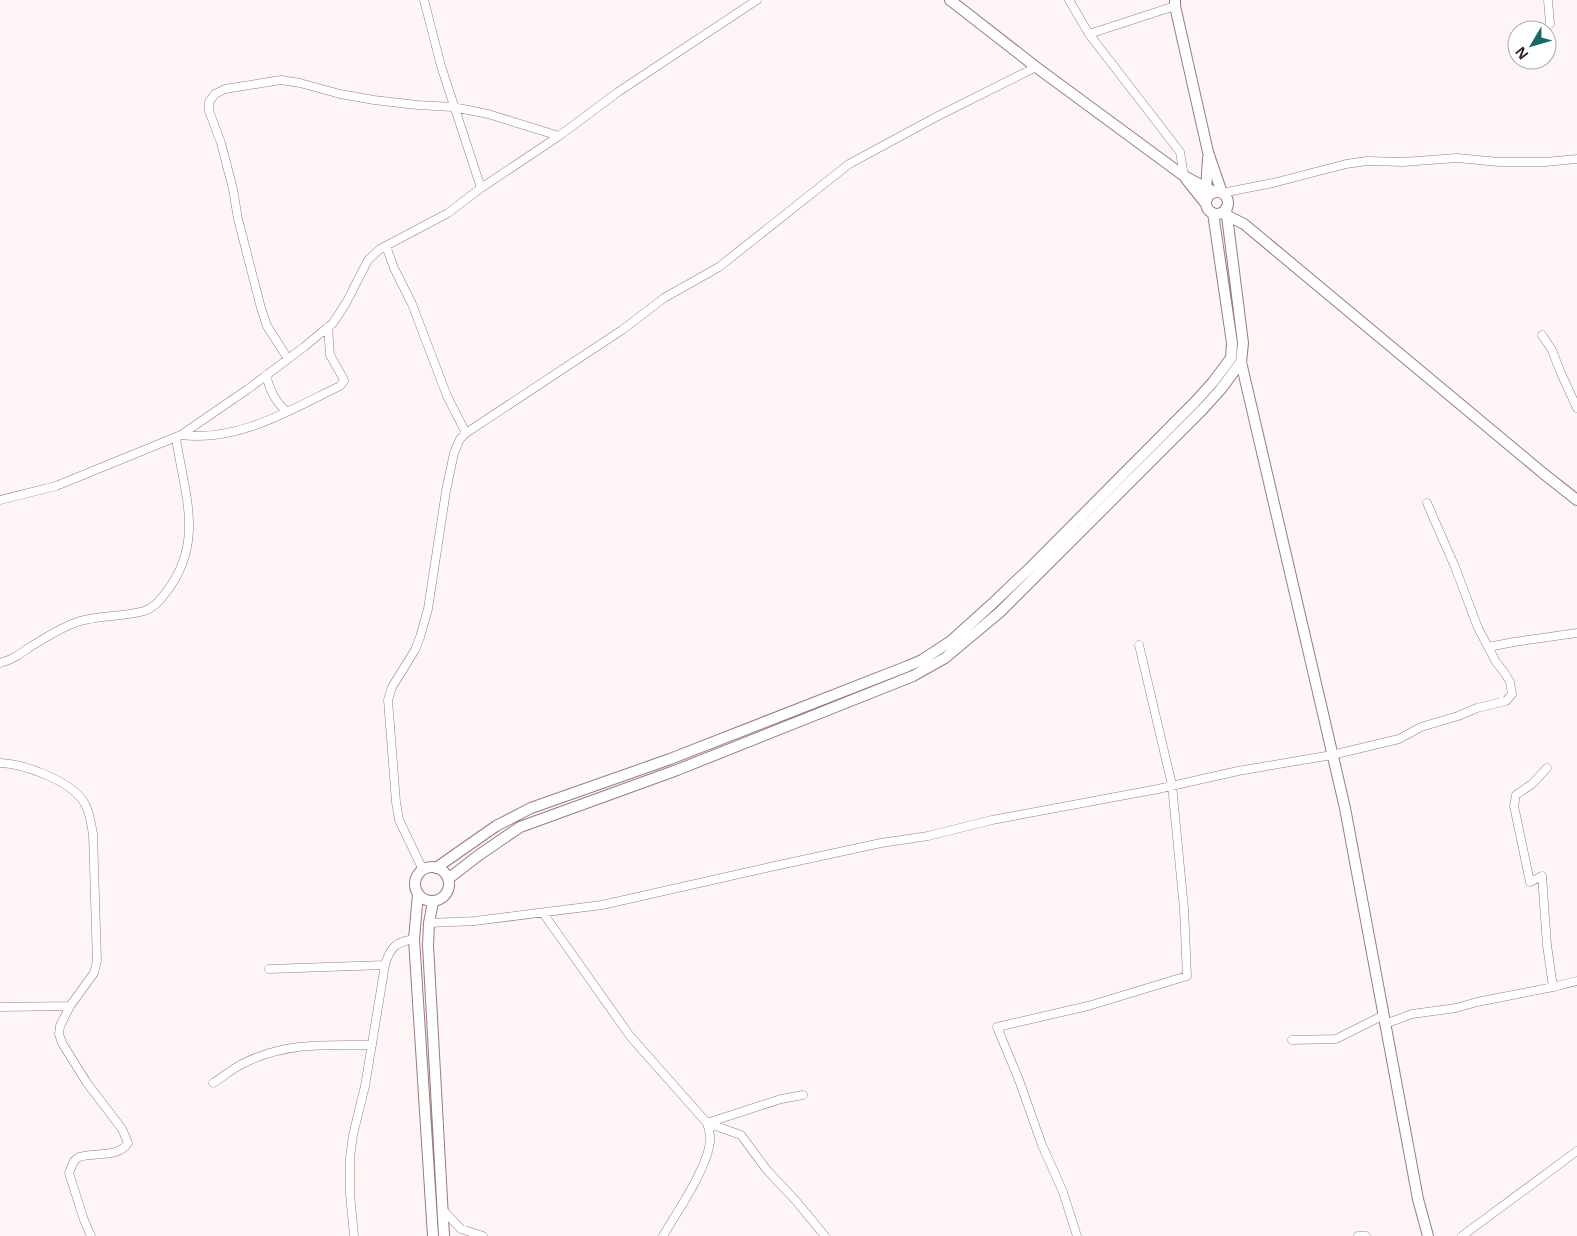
<svg xmlns="http://www.w3.org/2000/svg" width="1577" height="1236" font-family="'Open Sans',sans-serif">
  <style>
    .lines { fill: none; stroke-linecap: round; stroke-linejoin: round }
    .street-casing { stroke: #9c7a7b; stroke-width: 9 }
    .secondary-casing { stroke: #9c7a7b; stroke-width: 12 }
    .street { stroke: #fff; stroke-width: 8 }
    .secondary { stroke: #fff; stroke-width: 10 }
  </style>
  <rect width="100%" height="100%" fill="#fef6f6"/>
  <g class="lines">
    <defs>
      <path id="street" d="M424 0 441 66 481 188
        M1069 0 1089 34 1180 152 1184 176
        M1548 0 1550 24
        M1089 34 1175 6
        M1222 193 1273 183 1346 164 1367 161 1403 162 1457 158 1499 162H1545L1577 159
        M386 246 394 268 412 304 447 396 466 433
        M1542 335 1552 350 1560 371 1577 408
        M288 359 267 326 261 308 238 219 233 189 221 143 209 111V102L215 94 225 89 281 80 300 83 340 94 374 100 417 105 453 107 488 114 559 136
        M266 375C270 391 275 401 287 412
        M181 435C239 442 290 410 340 386L344 381 343 378 330 355 328 327
        M0 500 56 486 181 435 248 389 304 347 333 323 346 303 368 260 380 249 448 213 481 188 559 136 618 92 757 0
        M1488 647 1514 642 1577 633
        M0 663C12 660 20 654 30 647 45 638 60 628 77 622 96 615 124 617 144 611 154 608 161 599 167 591 205 541 184 493 176 438
        M0 763C25 764 72 781 85 804 90 813 91 824 93 834L97 961 94 973 70 1006 60 1026 59 1034 62 1043 87 1083 122 1129 128 1143C119 1158 94 1152 79 1157L74 1161 69 1173 84 1220 91 1236
        M1547 768 1532 784 1516 795 1514 806 1530 882 1542 876 1547 945 1553 987
        M423 870 399 820 396 802 388 700 392 687 415 650 420 637 428 609 446 491 454 453 460 439 466 433 622 330 664 298 719 267 849 164 938 116 1036 67
        M543 913 630 1036 707 1123C709 1130 711 1136 710 1142 707 1169 677 1212 663 1236
        M429 923 475 921 602 905 770 867 881 843 928 836 992 820 1158 789 1238 771 1332 755 1399 739 1421 727 1458 716 1477 708 1506 701 1512 694 1510 682 1504 672 1496 662 1478 628 1455 567 1427 503
        M269 969 385 965
        M0 1007 70 1006
        M1385 1024 1412 1014 1456 1008 1477 1002 1553 987 1577 981
        M1292 1040 1336 1039 1384 1015
        M213 1083C223 1077 232 1069 242 1064 285 1042 325 1045 372 1045
        M803 1095 781 1099 707 1123 741 1135 766 1169 796 1201 825 1236
        M442 1209 461 1229 483 1236
        M354 1236 350 1194V1158L353 1135 365 1086 385 965C390 947 396 942 414 939
        M1077 1236 1063 1192 1042 1145 1019 1080 997 1027 1088 1006 1187 976 1184 909 1172 785 1139 645
        M1358 1236H1366
        M1462 1236 1577 1151"/>
      <path id="secondary" d="M950 0 1036 67 1184 176 1214 192
        M1175 0V6L1208 152 1222 193
        M1186 179 1206 204
        M1206 191 1208 158
        M1206 203a11 11 0 1 1 22 0a11 11 0 1 1-22 0Z
        M1222 213 1244 224 1544 474 1577 500
        M1241 362 1345 808 1418 1199 1428 1236
        M415 884a17 17 0 1 1 34 0a17 17 0 1 1-34 0Z
        M436 868 496 826 531 808 670 759 908 666 922 660 951 641 992 604 1033 565 1195 402 1213 382 1231 358 1232 343 1213 213
        M448 879 479 855 520 827 677 770 913 676 945 658 1000 612 1202 410 1221 389 1241 362 1243 343 1226 208
        M418 894 414 939 433 1236
        M433 902 429 923 428 945 444 1236"/>
    </defs>
    <use href="#street" class="street-casing"/>
    <use href="#secondary" class="secondary-casing"/>
    <use href="#street" class="street"/>
    <use href="#secondary" class="secondary"/>
  </g>
  <g transform="translate(1532 45) rotate(232)"><circle r="24" fill="#ffffff" stroke="#aea8a8"/>
  <path d="M0-4L9 19L0 12L-9 19Z" fill="#1a6767"/>
  <text y="-8" font-size="14" font-weight="bold" text-anchor="middle" fill="#342626">N</text>
  </g>
</svg>
